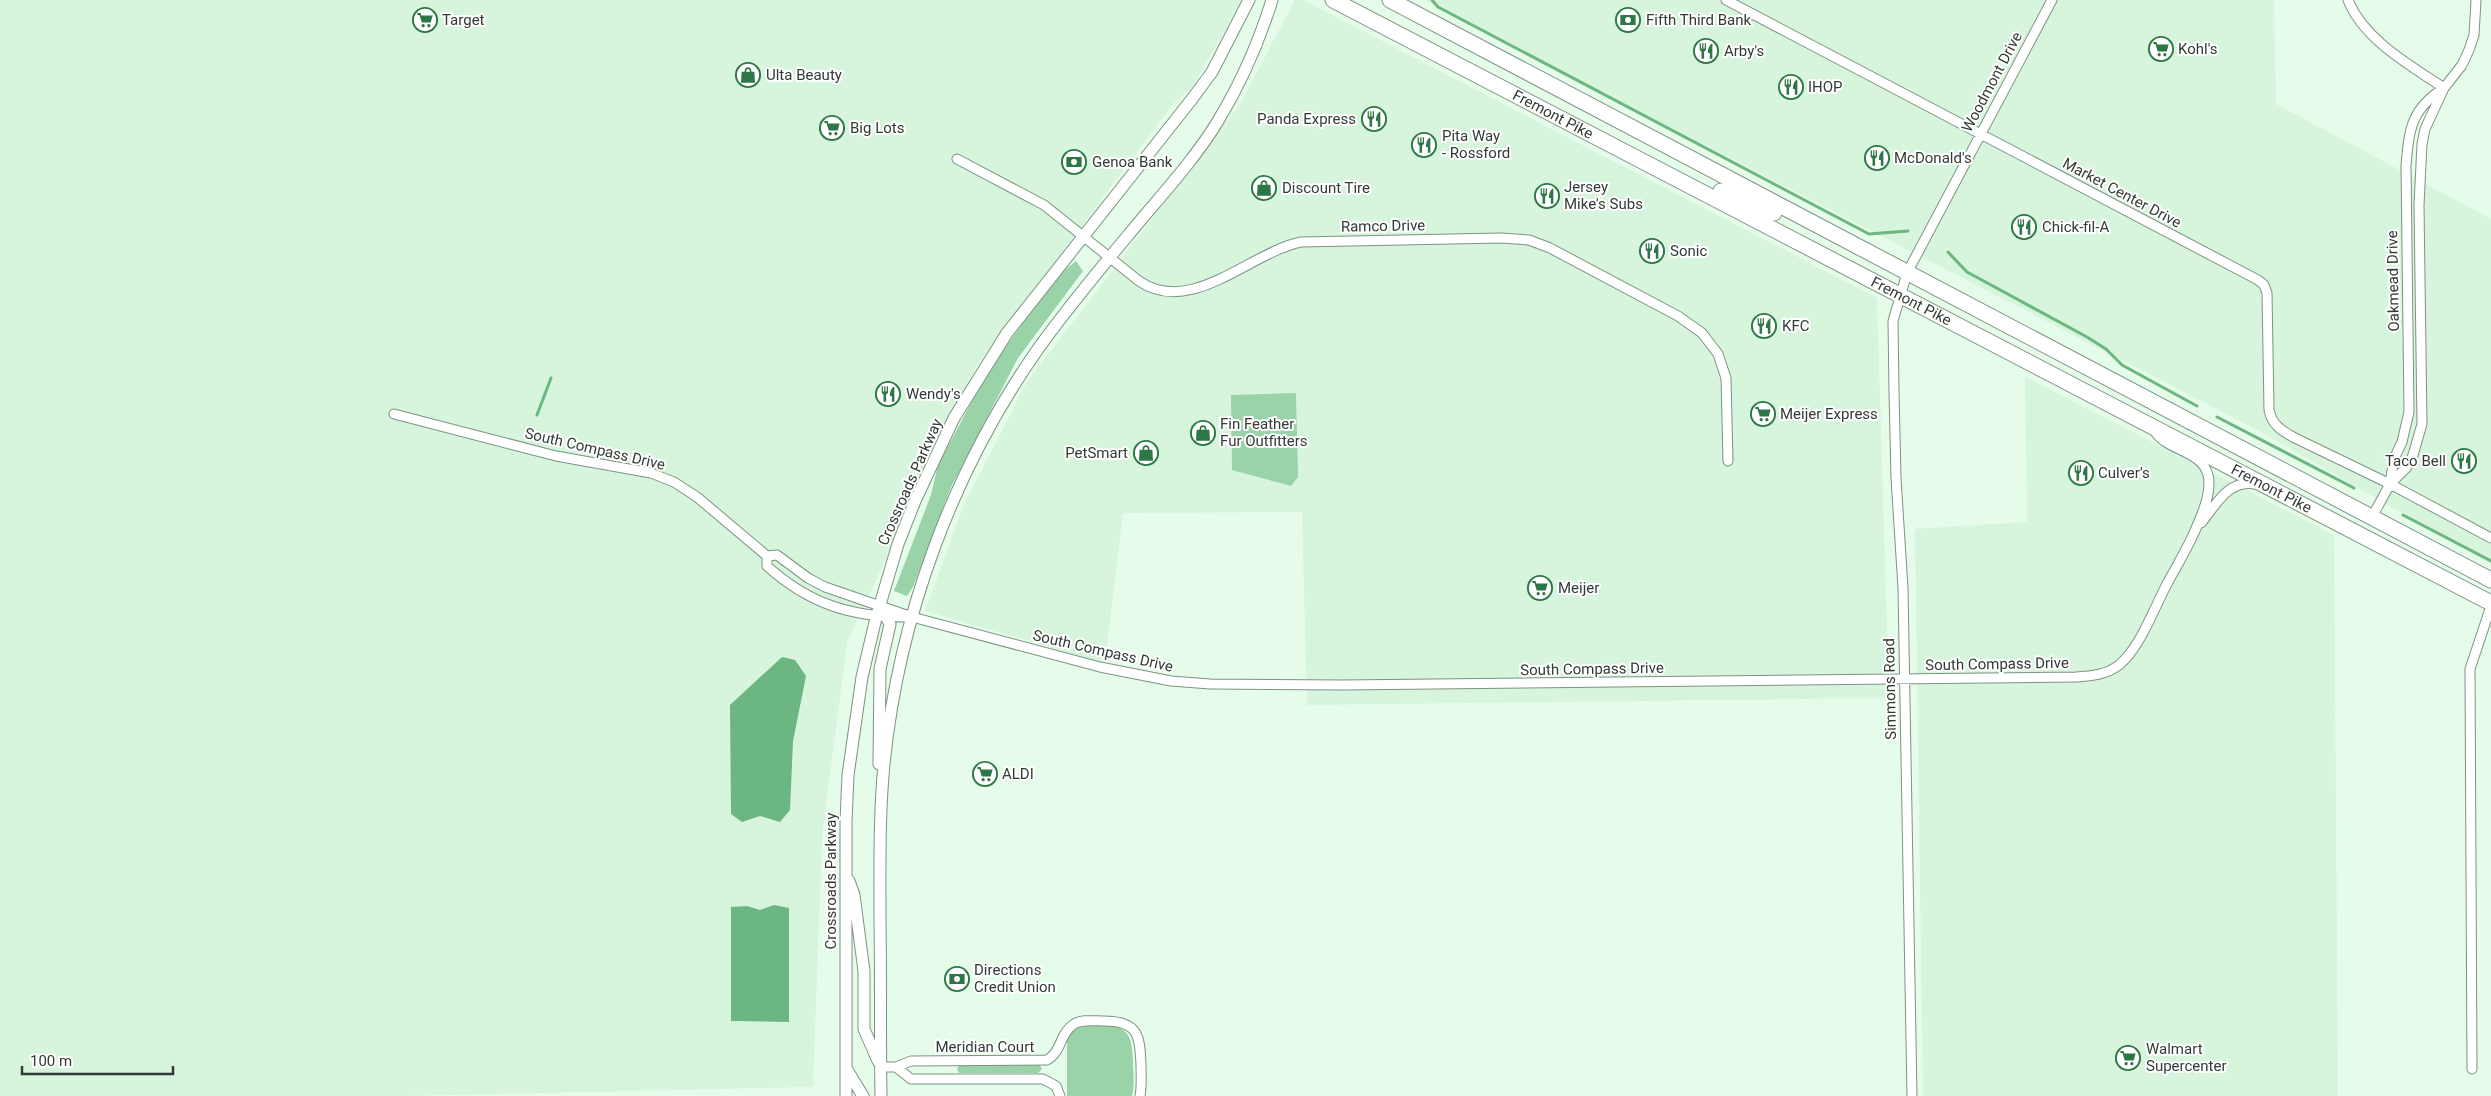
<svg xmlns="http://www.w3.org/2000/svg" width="2491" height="1096" font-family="Roboto,sans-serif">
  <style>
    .built { fill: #d6f5dc }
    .green { fill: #99d3a7 }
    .water { fill: #6cb681 }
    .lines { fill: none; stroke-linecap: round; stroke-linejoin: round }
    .stream { stroke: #6cb681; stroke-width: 3 }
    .minor-casing { stroke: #7d9382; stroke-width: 11 }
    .tertiary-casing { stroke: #7d9382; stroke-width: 13 }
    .trunk-casing { stroke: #7d9382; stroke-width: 17 }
    .minor { stroke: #fff; stroke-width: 9 }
    .tertiary { stroke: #fff; stroke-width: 11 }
    .trunk { stroke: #fff; stroke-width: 15 }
    .labels { text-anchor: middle; stroke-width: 4; stroke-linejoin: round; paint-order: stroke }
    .poi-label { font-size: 15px; fill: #323b34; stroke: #fff; text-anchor: start }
    .street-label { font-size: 15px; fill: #323b34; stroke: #fff }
  </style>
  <rect width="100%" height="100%" fill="#e4fce9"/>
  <path class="built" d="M0 0H1242L1193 86 1173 104 975 368 847 642 822 837 813 1087 402 1096H0Z
    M1295 0H1303L1877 298 1889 698 1307 705 1302 512 1123 513 1105 663 925 611 964 504 1027 382 1240 104Z
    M1424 0H2274L2276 104 2491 219V564L2263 433Z
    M2025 377 2334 535 2338 1096H1923L1915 529 2027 522Z"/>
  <path class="green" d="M1076 261 1083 271 1018 358 951 487 913 587 907 596 894 591 931 495 938 465 986 375 1029 314 1061 273Z
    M1296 393 1298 477 1291 486 1232 470 1231 395Z
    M1081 1026C1116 1027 1132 1019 1133 1061 1133 1072 1135 1085 1132 1096H1067V1040L1073 1031Z
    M1039 1064 1042 1069 1038 1073H959L957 1069 959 1065Z"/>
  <path class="water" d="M782 657 795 660 806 676 793 741 790 810 780 822 760 816 742 822 731 814 730 705Z
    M774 905 789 908V1022L731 1021V907L747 906 760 910Z"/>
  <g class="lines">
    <path class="stream" d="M1432 0 1438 7 1869 234 1908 231
      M1948 252 1967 272 2087 337 2106 349 2122 365 2197 406
      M537 415 551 378
      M2217 417 2354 488
      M2403 515 2491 561"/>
    <defs>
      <path id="minor" d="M1726 0 2258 280 2264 285 2267 293 2269 410C2272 425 2281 430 2293 437L2390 484 2491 538
        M2348 0C2364 40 2410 65 2444 88
        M957 159 1044 205 1139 281C1191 317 1251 252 1301 242L1501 238 1529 240 1550 248 1678 316 1702 333 1718 354 1726 378 1728 461
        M394 414 556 456 651 473 674 482 697 497 767 556 777 555 808 578 825 587 912 617 1100 667 1171 681 1210 684 1343 685 2076 677C2091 676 2106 675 2119 665 2140 648 2154 608 2167 584 2177 565 2189 546 2197 526 2203 512 2212 491 2208 475 2202 451 2169 451 2156 433
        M2390 483 2394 459 2402 442 2409 412 2406 166C2409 129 2411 109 2444 88
        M2372 517 2390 484 2407 467 2413 455 2422 424 2419 205 2422 144 2425 129 2444 88 2462 65 2469 50 2474 35 2476 0
        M2201 523C2216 505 2228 479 2255 484
        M767 556V566C809 604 851 617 907 617
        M881 1067H896L911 1061 1047 1060C1062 1052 1059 1034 1074 1024 1082 1019 1094 1021 1104 1021 1138 1021 1140 1035 1141 1065 1141 1075 1142 1086 1140 1096
        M896 1067 911 1079H1043L1056 1086 1060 1096
        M2472 1069 2470 669 2491 606
        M1912 1096 1903 588 1896 478 1894 391 1893 321 1907 273 2052 0"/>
      <path id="tertiary" d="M879 764 880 669 890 624 879 604
        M849 881 854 895 864 971V1029L878 1061
        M846 1068 863 1096
        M846 1096V821L848 775 862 677 876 618 898 544 915 501 954 418 1007 333 1192 99 1212 72 1249 0
        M881 1096C880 1038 881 979 880 921 880 868 879 816 884 764 899 616 953 470 1038 349 1070 304 1105 263 1140 221 1167 189 1196 157 1218 121 1241 83 1259 42 1272 0"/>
      <g id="trunk">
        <path id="s1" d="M1333 0 2491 603"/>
        <path d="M1390 0 2491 580"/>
        <path d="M1721 191 1774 213"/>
      </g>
    </defs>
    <use href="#minor" class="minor-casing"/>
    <use href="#tertiary" class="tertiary-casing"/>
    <use href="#trunk" class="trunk-casing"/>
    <use href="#minor" class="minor"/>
    <use href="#tertiary" class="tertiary"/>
    <use href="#trunk" class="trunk"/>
  </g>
  <defs>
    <symbol id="supermarket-ring" viewBox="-11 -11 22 22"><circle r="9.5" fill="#fff" stroke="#2c7745" stroke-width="1.5"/><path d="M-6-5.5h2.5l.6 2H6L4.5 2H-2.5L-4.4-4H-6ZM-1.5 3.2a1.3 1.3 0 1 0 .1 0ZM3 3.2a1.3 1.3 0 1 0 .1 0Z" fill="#2c7745"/></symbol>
    <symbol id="bank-ring" viewBox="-11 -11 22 22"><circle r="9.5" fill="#fff" stroke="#2c7745" stroke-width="1.5"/><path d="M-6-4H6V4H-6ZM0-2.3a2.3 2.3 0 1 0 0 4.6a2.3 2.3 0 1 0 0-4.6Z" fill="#2c7745"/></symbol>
    <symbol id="restaurant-ring" viewBox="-11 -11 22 22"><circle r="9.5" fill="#fff" stroke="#2c7745" stroke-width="1.5"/><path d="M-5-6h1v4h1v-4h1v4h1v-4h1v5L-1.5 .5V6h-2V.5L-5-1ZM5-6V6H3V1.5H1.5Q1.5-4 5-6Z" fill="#2c7745"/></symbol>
    <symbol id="shop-ring" viewBox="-11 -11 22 22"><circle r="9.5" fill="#fff" stroke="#2c7745" stroke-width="1.5"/><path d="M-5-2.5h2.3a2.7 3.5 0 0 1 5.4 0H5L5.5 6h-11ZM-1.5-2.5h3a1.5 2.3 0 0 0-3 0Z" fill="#2c7745"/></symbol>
  </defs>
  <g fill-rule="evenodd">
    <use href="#supermarket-ring" x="411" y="6" width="28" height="28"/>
    <use href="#bank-ring" x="1614" y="6" width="28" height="28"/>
    <use href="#supermarket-ring" x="2147" y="35" width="28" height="28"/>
    <use href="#restaurant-ring" x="1692" y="37" width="28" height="28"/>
    <use href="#shop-ring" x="734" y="61" width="28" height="28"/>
    <use href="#restaurant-ring" x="1777" y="73" width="28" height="28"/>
    <use href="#restaurant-ring" x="1360" y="105" width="28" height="28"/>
    <use href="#supermarket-ring" x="818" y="114" width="28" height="28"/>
    <use href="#restaurant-ring" x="1410" y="131" width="28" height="28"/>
    <use href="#restaurant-ring" x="1863" y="144" width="28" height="28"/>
    <use href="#bank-ring" x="1060" y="148" width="28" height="28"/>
    <use href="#shop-ring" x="1250" y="174" width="28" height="28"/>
    <use href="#restaurant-ring" x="1533" y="182" width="28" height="28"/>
    <use href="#restaurant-ring" x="2010" y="213" width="28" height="28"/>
    <use href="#restaurant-ring" x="1638" y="237" width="28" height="28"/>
    <use href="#restaurant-ring" x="1750" y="312" width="28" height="28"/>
    <use href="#restaurant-ring" x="874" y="380" width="28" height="28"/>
    <use href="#supermarket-ring" x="1749" y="400" width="28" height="28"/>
    <use href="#shop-ring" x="1189" y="419" width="28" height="28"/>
    <use href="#shop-ring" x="1132" y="439" width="28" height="28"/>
    <use href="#restaurant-ring" x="2450" y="447" width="28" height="28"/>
    <use href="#restaurant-ring" x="2067" y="459" width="28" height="28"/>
    <use href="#supermarket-ring" x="1526" y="574" width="28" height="28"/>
    <use href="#supermarket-ring" x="971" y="760" width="28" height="28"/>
    <use href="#bank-ring" x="943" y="965" width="28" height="28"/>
    <use href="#supermarket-ring" x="2114" y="1044" width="28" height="28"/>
  </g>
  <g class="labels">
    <g class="poi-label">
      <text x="442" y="25">Target</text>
      <text x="1646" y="25">Fifth Third Bank</text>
      <text x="2178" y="54">Kohl's</text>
      <text x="1724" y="56">Arby's</text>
      <text x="766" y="80">Ulta Beauty</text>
      <text x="1808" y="92">IHOP</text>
      <text x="1356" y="124" text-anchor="end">Panda Express</text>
      <text x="850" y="133">Big Lots</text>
      <text x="1442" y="141">Pita Way<tspan x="1442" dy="17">- Rossford</tspan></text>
      <text x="1894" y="163">McDonald's</text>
      <text x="1092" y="167">Genoa Bank</text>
      <text x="1564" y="192">Jersey<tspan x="1564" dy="17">Mike's Subs</tspan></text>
      <text x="1282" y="193">Discount Tire</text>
      <text x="2042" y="232">Chick-fil-A</text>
      <text x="1670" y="256">Sonic</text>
      <text x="1782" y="331">KFC</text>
      <text x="906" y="399">Wendy's</text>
      <text x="1780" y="419">Meijer Express</text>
      <text x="1220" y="429">Fin Feather<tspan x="1220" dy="17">Fur Outfitters</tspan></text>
      <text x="1128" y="458" text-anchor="end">PetSmart</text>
      <text x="2446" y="466" text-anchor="end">Taco Bell</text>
      <text x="2098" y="478">Culver's</text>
      <text x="1558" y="593">Meijer</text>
      <text x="1002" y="779">ALDI</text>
      <text x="974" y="975">Directions<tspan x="974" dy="17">Credit Union</tspan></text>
      <text x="2146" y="1054">Walmart<tspan x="2146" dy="17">Supercenter</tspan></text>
    </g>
    <g class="street-label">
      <text transform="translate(1992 82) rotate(-62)" y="5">Woodmont Drive</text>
      <text dy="5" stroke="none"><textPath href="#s1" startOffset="248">Fremont Pike</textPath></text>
      <text transform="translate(2122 193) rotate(28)" y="5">Market Center Drive</text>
      <text transform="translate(1383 226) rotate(-1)" y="5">Ramco Drive</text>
      <text transform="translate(2393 281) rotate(-91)" y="5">Oakmead Drive</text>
      <text dy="5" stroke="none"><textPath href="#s1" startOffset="652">Fremont Pike</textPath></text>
      <text transform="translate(595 449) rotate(13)" y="5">South Compass Drive</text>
      <text transform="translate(910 482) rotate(-66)" y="5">Crossroads Parkway</text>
      <text dy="5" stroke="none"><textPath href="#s1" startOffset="1058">Fremont Pike</textPath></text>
      <text transform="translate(1103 651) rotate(13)" y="5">South Compass Drive</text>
      <text transform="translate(1997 664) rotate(-1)" y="5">South Compass Drive</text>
      <text transform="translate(1592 669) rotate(-1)" y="5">South Compass Drive</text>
      <text transform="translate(1890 689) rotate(-91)" y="5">Simmons Road</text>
      <text transform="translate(831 881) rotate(-90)" y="5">Crossroads Parkway</text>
      <text x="985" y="1052">Meridian Court</text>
    </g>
  </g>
  <path d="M22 1066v8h151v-8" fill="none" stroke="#323b34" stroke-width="2.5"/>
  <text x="30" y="1066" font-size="15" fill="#323b34" stroke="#ffffff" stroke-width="4" paint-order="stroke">100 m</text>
</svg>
